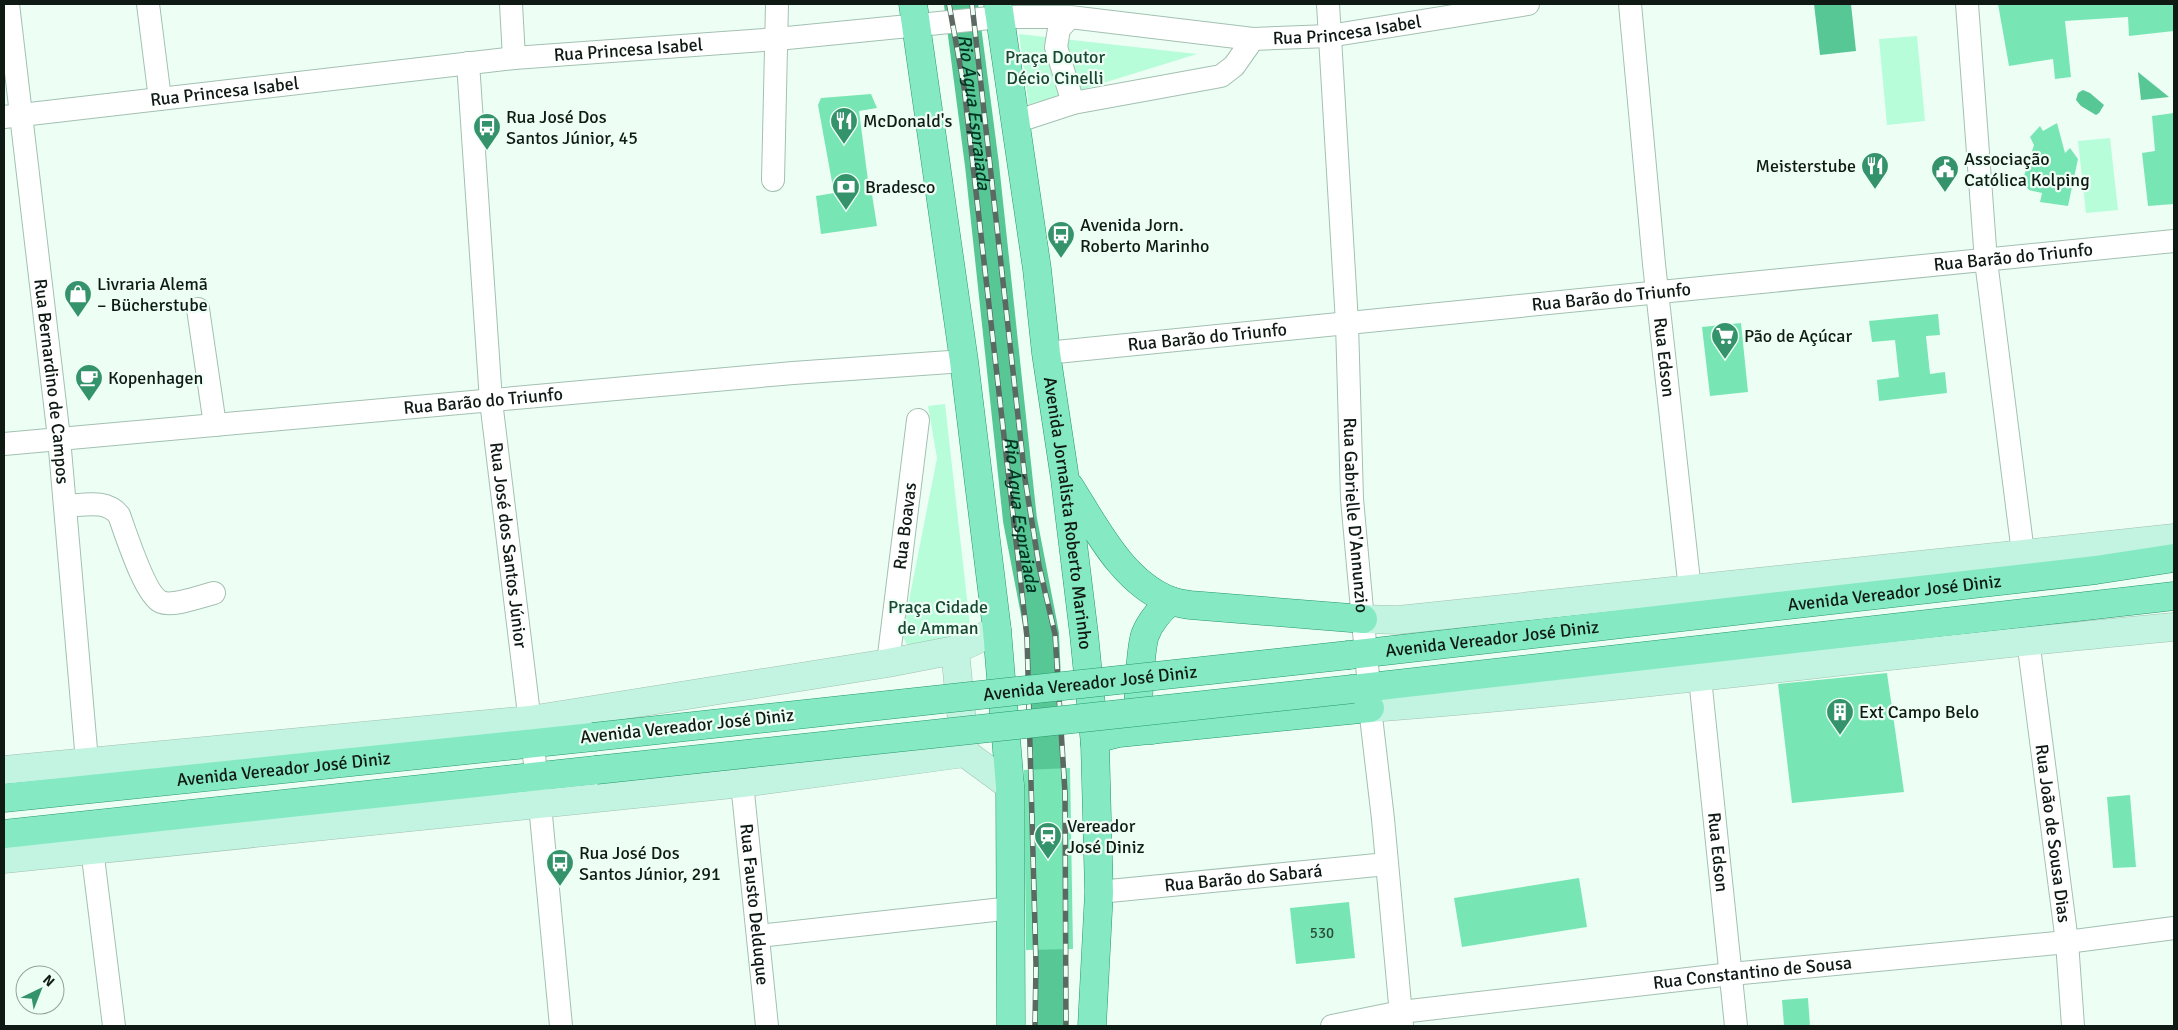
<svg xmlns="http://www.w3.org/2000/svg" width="2178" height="1030" font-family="Signika,sans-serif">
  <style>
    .green { fill: #b7fdda }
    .water { fill: #57c796 }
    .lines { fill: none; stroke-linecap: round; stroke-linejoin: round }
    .river { stroke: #57c796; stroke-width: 34 }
    .building { fill: #78e6b4 }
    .street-casing { stroke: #a3c0b1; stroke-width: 24 }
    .secondary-casing { stroke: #a3c0b1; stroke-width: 29 }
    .primary-casing { stroke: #27986d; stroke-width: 29 }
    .street { stroke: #fff; stroke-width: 22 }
    .secondary { stroke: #c2f4e1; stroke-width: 28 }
    .primary { stroke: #85eac4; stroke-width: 28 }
    .rail-casing { stroke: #5c6862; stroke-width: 5.5 }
    .rail { stroke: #edfff5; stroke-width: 4; stroke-dasharray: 11; stroke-linecap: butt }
    .primary-bridge-casing { stroke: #27986d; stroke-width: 29; stroke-linecap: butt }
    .primary-bridge { stroke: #85eac4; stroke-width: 28 }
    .labels { text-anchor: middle; stroke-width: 4.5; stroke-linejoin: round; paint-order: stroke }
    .number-label { font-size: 15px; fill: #2a4d3d }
    .street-label { font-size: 18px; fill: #101a15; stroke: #edfff5 }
    .park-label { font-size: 18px; fill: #194733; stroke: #edfff5 }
    .poi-label { font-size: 18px; fill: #101a15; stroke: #edfff5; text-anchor: start }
    .water-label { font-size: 19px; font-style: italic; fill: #013422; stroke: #edfff5 }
  </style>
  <rect width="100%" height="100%" fill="#edfff5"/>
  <path class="green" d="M1019 34 1197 54 1029 106Z
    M1917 36 1925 121 1887 125 1879 39Z
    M2110 138 2118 210 2086 213 2078 141Z
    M945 404 971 634 912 653 902 636 937 458 928 406Z"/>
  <path class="water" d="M1814 4H1851L1856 51 1820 55Z
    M2138 72 2169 97 2141 100Z
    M2083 90 2090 93 2104 105 2099 113 2096 115 2081 106 2076 100 2078 93Z"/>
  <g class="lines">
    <g class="river">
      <path id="s1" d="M961 4 982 165 1020 520 1042 634 1050 816"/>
      <path d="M1051 1026V904"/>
    </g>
  </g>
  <path class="building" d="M1998 4H2174V31L2129 36 2128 17 2065 21 2071 77 2055 79 2053 59 2009 66Z
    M871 94 877 108 859 111 869 188H871L877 226 821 234 816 196 834 193 818 105 821 98Z
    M2174 113V204L2148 206 2142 153 2155 151 2152 116Z
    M2057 123 2065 153 2070 148 2078 159 2068 206 2040 202 2042 193 2029 190 2026 186 2023 179 2034 145 2030 137 2040 126 2043 131Z
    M1938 314 1940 335 1926 336 1930 374 1945 372 1947 393 1879 401 1877 380 1899 377 1895 340 1872 342 1869 321Z
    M1741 323 1748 392 1710 396 1702 327Z
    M1887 673 1904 792 1792 803 1778 684Z
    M1070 768 1073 949 1026 950 1024 770Z
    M2130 795 2136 867 2113 868 2107 797Z
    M1579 878 1587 927 1462 947 1454 898Z
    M1349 902 1355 958 1296 964 1290 908Z
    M1808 998 1810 1026H1784L1782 1000Z"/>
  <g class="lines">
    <defs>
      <g id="street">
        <path id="s2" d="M8 4 59 438 87 761"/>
        <path d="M148 4 160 99"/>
        <path d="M511 4 514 58"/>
        <path id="s3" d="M1328 4 1347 323 1352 499 1369 687"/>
        <path id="s4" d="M1630 4 1654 264 1690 590"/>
        <path d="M1967 4 1986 261 2023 553"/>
        <path d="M1070 17 1059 29 1056 47 1073 103"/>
        <path id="s5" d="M468 63 491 401 540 805 561 1026"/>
        <path id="s6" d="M4 117 514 58 777 39 1000 17H1070L1253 39 1329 36 1528 4"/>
        <path d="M1015 122 1073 103 1221 76 1234 66 1253 39"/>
        <path d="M773 180 777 4"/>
        <path d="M198 309 215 425"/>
        <path id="s7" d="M1046 353 2174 241"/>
        <path id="s8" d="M4 444 793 373 964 361"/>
        <path d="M65 506C85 505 106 499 119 515 126 534 145 595 161 602 173 607 201 596 214 593"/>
        <path id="s9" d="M2028 640 2067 942 2073 1026"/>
        <path id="s10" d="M888 663 918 420"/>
        <path id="s11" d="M1700 678 1736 1026"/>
        <path d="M1370 708 1383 819 1402 1026"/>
        <path id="s12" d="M742 783 767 1026"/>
        <path d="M92 849 114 1026"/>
        <path id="s13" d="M1099 892 1387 864"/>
        <path d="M758 936 1012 908"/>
        <path id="s14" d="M1332 1026 1401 1012 1731 974 2067 942 2174 928"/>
      </g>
      <path id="secondary" d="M1363 619 1398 620 2174 538
        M955 650 965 753
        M1369 687 1370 708C1639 688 1906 651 2174 627
        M4 770 530 720 888 663 955 650 997 630
        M4 859 742 783 965 753 1010 786"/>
      <g id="primary">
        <path d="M913 4 964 361 997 630 1010 786 1011 1026"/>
        <path id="s15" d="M998 4 1037 269 1046 353 1065 479 1084 634 1095 744 1099 892 1092 1026"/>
        <path d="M1070 487C1096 528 1123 583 1171 601 1177 603 1184 604 1190 605L1363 619"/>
        <path id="s16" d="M1349 655 2096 570 2174 558"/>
        <path d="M1353 689 2174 596"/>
        <path d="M1152 730C1145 727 1141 723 1139 716 1137 703 1141 647 1145 635 1150 622 1161 609 1171 601"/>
        <path d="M1095 744 1103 737 1119 733 1370 708"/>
        <path id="s17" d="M4 798 593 737"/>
        <path d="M4 834 596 770"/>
      </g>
    </defs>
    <use href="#street" class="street-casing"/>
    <use href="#secondary" class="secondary-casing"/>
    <use href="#primary" class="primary-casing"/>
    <use href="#street" class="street"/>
    <use href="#secondary" class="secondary"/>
    <use href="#primary" class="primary"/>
    <defs>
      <path id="rail" d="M949 4 964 87 1027 637 1036 964 1035 1026
        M972 4 1025 479 1039 566 1055 634 1065 793 1066 1026"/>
    </defs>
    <use href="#rail" class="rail-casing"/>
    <use href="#rail" class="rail"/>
    <defs>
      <g id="primary-bridge">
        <path id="s18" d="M593 737 1349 655"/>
        <path d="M596 770 1353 689"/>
      </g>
    </defs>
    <use href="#primary-bridge" class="primary-bridge-casing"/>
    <use href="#primary-bridge" class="primary-bridge"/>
  </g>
  <defs>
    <symbol id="restaurant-pin" viewBox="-11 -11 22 30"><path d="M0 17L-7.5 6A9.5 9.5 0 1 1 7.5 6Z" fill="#35936c" stroke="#edfff5"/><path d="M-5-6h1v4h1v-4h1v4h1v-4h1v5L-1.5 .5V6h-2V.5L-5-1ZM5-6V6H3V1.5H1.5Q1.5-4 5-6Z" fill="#fff"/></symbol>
    <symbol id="bus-pin" viewBox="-11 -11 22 30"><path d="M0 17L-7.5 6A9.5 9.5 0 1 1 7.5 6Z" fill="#35936c" stroke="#edfff5"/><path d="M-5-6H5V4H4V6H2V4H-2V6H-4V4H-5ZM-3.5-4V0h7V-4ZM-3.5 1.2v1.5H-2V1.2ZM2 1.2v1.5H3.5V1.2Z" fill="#fff"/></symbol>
    <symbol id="civic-pin" viewBox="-11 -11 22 30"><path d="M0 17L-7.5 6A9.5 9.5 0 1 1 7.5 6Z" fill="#35936c" stroke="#edfff5"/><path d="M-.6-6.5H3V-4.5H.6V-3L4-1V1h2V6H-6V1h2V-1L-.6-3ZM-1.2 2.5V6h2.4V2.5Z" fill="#fff"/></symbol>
    <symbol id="bank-pin" viewBox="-11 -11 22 30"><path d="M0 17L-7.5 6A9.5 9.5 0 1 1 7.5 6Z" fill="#35936c" stroke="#edfff5"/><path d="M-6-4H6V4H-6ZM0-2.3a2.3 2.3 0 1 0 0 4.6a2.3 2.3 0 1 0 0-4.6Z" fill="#fff"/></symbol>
    <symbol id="shop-pin" viewBox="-11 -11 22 30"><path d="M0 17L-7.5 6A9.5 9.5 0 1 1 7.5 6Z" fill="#35936c" stroke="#edfff5"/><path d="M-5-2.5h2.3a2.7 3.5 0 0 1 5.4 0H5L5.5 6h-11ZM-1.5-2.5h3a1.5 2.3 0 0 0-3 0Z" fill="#fff"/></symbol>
    <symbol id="supermarket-pin" viewBox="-11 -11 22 30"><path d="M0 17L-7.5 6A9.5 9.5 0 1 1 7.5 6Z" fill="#35936c" stroke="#edfff5"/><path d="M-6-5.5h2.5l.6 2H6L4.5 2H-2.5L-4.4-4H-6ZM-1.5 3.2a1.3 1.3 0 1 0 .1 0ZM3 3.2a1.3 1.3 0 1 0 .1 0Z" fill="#fff"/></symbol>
    <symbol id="cafe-pin" viewBox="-11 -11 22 30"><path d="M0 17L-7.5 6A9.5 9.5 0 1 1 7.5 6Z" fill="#35936c" stroke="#edfff5"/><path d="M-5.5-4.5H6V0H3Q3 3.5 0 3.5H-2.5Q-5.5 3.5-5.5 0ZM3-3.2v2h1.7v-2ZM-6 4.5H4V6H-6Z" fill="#fff"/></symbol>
    <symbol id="building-pin" viewBox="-11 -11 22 30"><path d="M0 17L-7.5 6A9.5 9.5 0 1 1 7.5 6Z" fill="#35936c" stroke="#edfff5"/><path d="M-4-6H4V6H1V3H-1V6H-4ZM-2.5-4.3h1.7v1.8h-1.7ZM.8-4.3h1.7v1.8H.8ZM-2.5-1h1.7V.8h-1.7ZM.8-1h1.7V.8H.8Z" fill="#fff"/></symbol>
    <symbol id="station-pin" viewBox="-11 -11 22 30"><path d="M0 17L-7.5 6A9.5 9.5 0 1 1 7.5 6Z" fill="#35936c" stroke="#edfff5"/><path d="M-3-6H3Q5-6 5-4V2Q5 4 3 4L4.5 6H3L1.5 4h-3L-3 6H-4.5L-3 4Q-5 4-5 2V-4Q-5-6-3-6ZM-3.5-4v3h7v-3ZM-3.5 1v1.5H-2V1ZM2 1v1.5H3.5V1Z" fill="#fff"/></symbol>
  </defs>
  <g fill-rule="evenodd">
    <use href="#restaurant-pin" x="828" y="105" width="32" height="43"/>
    <use href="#bus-pin" x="471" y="111" width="32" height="43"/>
    <use href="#restaurant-pin" x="1859" y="150" width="32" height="43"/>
    <use href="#civic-pin" x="1929" y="153" width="32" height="43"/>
    <use href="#bank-pin" x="830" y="171" width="32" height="43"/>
    <use href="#bus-pin" x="1045" y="219" width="32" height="43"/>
    <use href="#shop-pin" x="62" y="278" width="32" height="43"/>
    <use href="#supermarket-pin" x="1709" y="320" width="32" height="43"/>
    <use href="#cafe-pin" x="73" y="362" width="32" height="43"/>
    <use href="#building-pin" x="1824" y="696" width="32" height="43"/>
    <use href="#station-pin" x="1032" y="820" width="32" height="43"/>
    <use href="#bus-pin" x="544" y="847" width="32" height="43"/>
  </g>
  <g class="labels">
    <g class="number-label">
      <text x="1322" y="938">530</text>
    </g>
    <g class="street-label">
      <text dy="6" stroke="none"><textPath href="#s6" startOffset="1350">Rua Princesa Isabel</textPath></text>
      <text dy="6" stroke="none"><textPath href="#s6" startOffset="628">Rua Princesa Isabel</textPath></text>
      <text dy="6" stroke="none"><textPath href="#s6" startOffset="222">Rua Princesa Isabel</textPath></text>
      <text dy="6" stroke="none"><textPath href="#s7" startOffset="972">Rua Barão do Triunfo</textPath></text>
      <text dy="6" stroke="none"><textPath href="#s7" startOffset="568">Rua Barão do Triunfo</textPath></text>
      <text dy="6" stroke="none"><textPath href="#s7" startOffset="162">Rua Barão do Triunfo</textPath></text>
      <text dy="6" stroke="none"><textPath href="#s4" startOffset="355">Rua Edson</textPath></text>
      <text dy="6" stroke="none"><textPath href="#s2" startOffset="380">Rua Bernardino de Campos</textPath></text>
      <text dy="6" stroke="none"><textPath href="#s8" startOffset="481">Rua Barão do Triunfo</textPath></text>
      <text dy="6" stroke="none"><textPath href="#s15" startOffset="514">Avenida Jornalista Roberto Marinho</textPath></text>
      <text dy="6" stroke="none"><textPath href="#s3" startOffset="512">Rua Gabrielle D'Annunzio</textPath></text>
      <text dy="6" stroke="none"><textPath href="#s10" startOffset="138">Rua Boavas</textPath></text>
      <text dy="6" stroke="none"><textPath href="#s5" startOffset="484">Rua José dos Santos Júnior</textPath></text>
      <text dy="6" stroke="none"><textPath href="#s16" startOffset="549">Avenida Vereador José Diniz</textPath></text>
      <text dy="6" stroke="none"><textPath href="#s16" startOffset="144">Avenida Vereador José Diniz</textPath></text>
      <text dy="6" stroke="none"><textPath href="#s18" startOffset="500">Avenida Vereador José Diniz</textPath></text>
      <text transform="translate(687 726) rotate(-6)" y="6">Avenida Vereador José Diniz</text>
      <text dy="6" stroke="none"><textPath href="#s17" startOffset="281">Avenida Vereador José Diniz</textPath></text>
      <text dy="6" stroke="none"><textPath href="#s9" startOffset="195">Rua João de Sousa Dias</textPath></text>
      <text dy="6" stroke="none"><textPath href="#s11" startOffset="175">Rua Edson</textPath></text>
      <text dy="6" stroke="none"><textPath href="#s13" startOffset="145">Rua Barão do Sabará</textPath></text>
      <text dy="6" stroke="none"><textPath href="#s12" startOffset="122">Rua Fausto Delduque</textPath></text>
      <text dy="6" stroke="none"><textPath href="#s14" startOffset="424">Rua Constantino de Sousa</textPath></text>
    </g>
    <g class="park-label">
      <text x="1055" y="63">Praça Doutor<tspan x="1055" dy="21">Décio Cinelli</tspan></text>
      <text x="938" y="613">Praça Cidade<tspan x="938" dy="21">de Amman</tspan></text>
    </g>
    <g class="poi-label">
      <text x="506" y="123">Rua José Dos<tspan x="506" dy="21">Santos Júnior, 45</tspan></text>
      <text x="863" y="127">McDonald's</text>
      <text x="1964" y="165">Associação<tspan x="1964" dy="21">Católica Kolping</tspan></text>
      <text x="1856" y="172" text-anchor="end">Meisterstube</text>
      <text x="865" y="193">Bradesco</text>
      <text x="1080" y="231">Avenida Jorn.<tspan x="1080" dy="21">Roberto Marinho</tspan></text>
      <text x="97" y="290">Livraria Alemã<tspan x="97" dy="21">– Bücherstube</tspan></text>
      <text x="1744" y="342">Pão de Açúcar</text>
      <text x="108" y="384">Kopenhagen</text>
      <text x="1859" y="718">Ext Campo Belo</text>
      <text x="1067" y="832">Vereador<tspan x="1067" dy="21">José Diniz</tspan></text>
      <text x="579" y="859">Rua José Dos<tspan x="579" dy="21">Santos Júnior, 291</tspan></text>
    </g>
    <g class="water-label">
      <text dy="7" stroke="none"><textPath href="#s1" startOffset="109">Rio Água Espraiada</textPath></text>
      <text dy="7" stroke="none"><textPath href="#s1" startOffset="514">Rio Água Espraiada</textPath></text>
    </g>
  </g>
  <rect width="2178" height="1030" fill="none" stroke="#101a15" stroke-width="10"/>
  <g transform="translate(40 990) rotate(43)"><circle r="24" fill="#edfff5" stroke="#95a39b"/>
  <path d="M0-4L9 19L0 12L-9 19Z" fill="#35936c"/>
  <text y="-8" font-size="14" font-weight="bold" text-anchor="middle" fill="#101a15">N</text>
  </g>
</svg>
